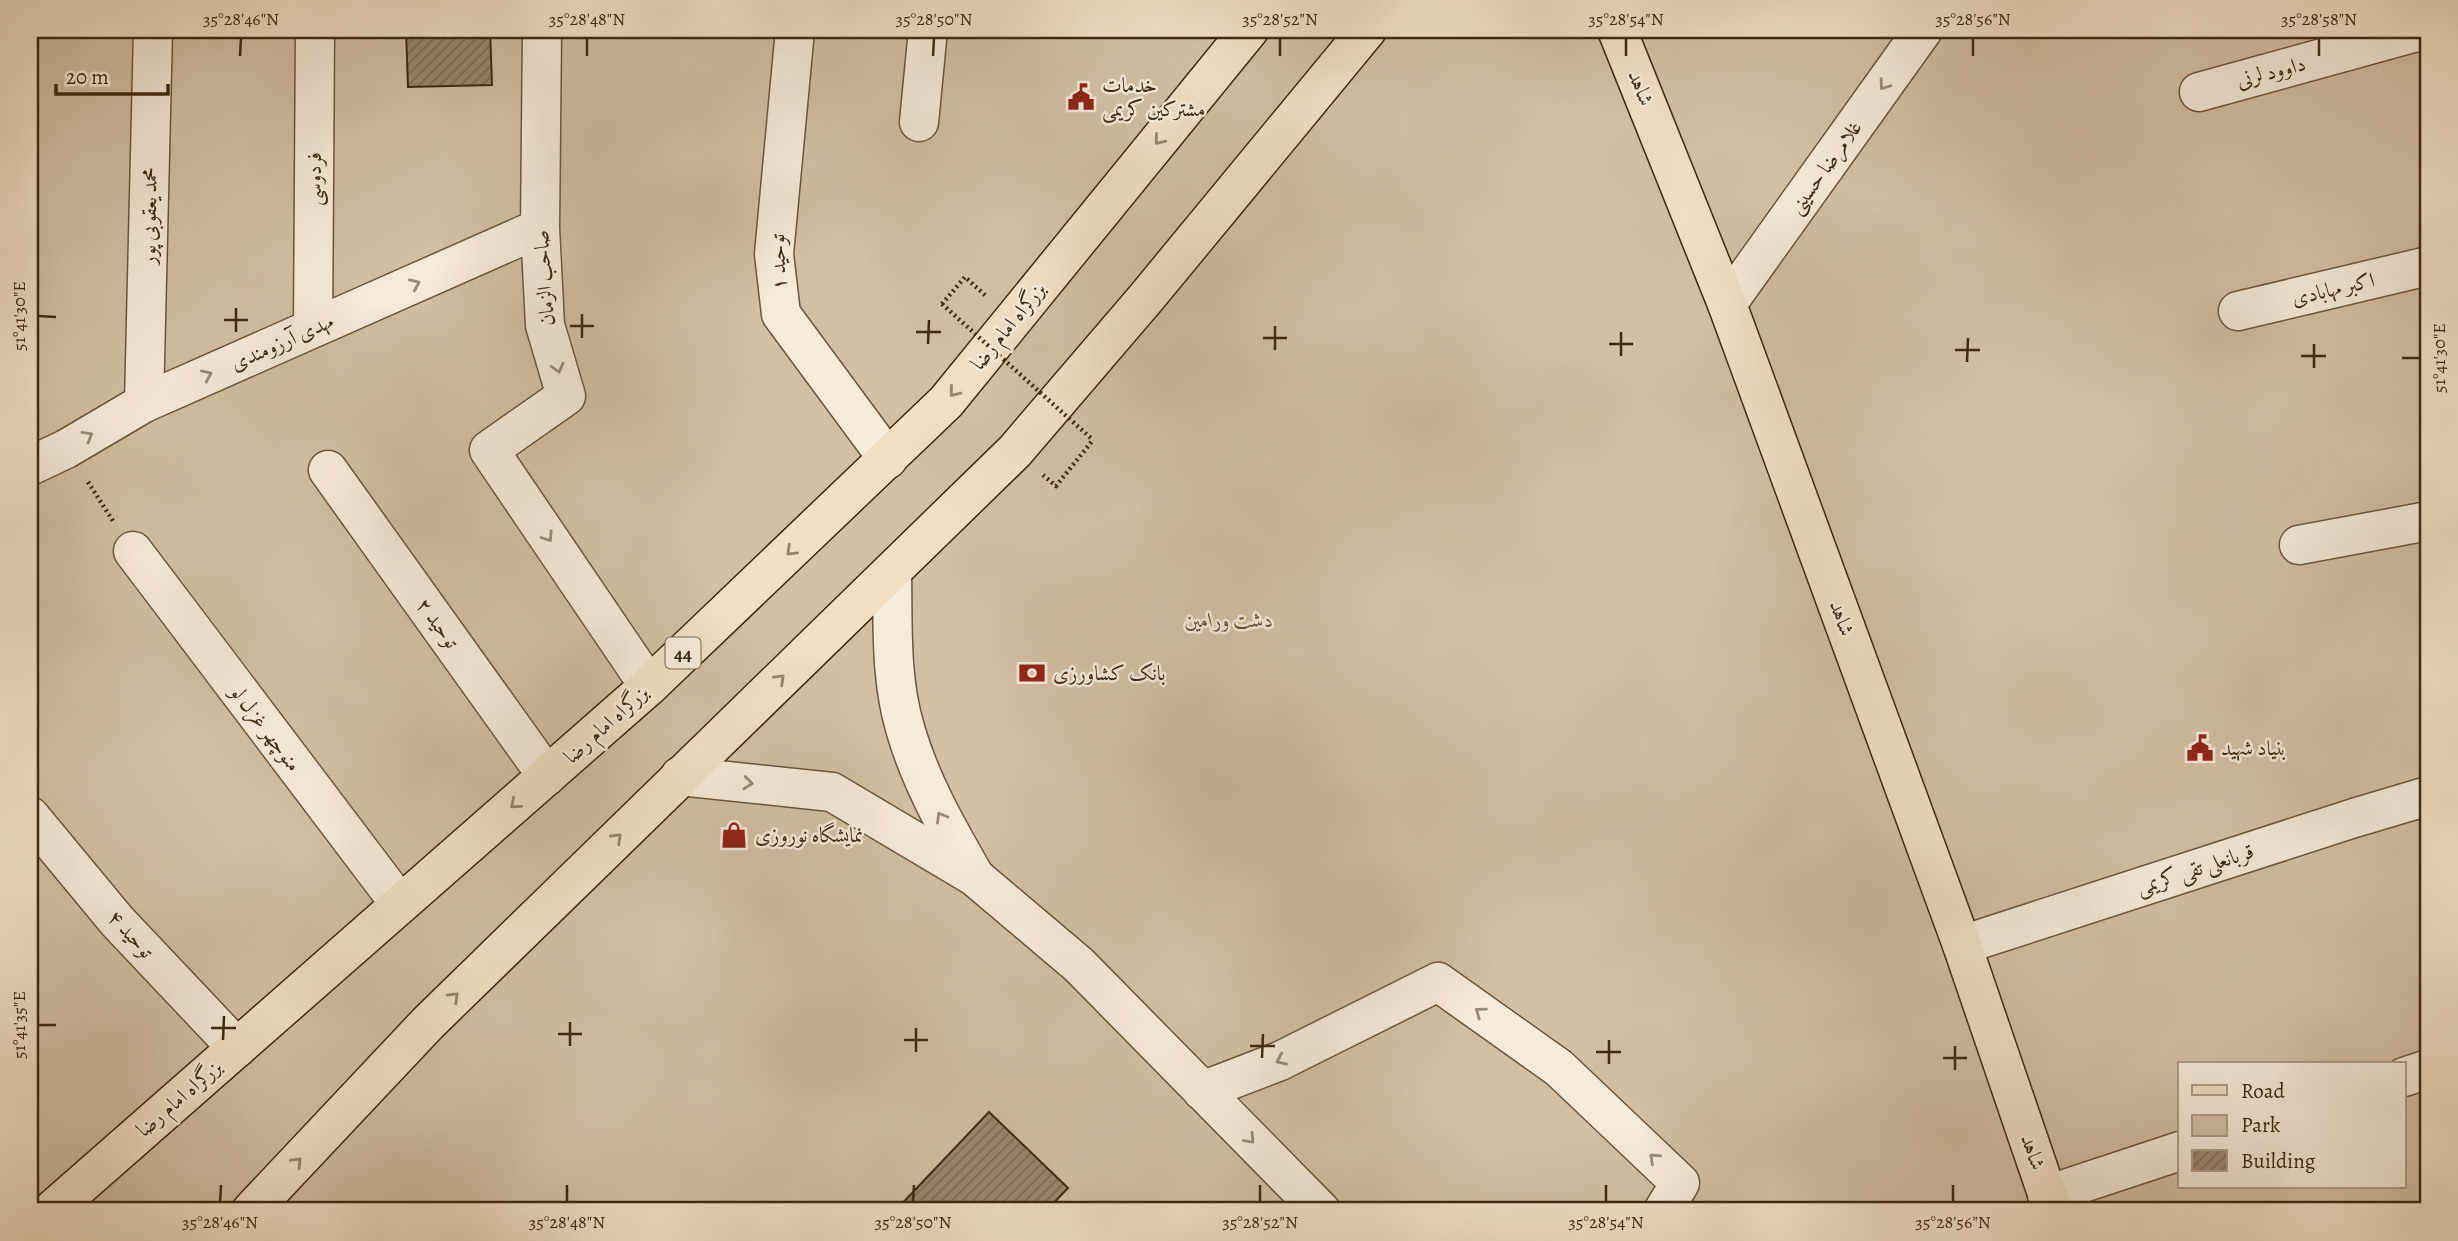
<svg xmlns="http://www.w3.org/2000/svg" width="2458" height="1241" font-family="Alegreya,Amiri,serif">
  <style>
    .green { fill: #d3bfa5; stroke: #89745a; stroke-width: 2; fill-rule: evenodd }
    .building { fill: url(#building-hatch); stroke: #3f2910; stroke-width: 2 }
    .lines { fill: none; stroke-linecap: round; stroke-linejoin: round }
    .minor-casing { stroke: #6c563d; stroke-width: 41 }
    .major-casing { stroke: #3f2910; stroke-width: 41 }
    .highway-casing { stroke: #3f2910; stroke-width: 41 }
    .path { stroke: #3f2910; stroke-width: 4.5; stroke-dasharray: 2 3.5; stroke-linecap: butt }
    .minor { stroke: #f6ead9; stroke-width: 38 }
    .major { stroke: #f1dec4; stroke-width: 38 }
    .highway { stroke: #f1dec4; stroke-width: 38 }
    .path-bridge { stroke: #3f2910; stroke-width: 4.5; stroke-dasharray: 2 3.5; stroke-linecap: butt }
    .oneway { stroke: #9a8a74 }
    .oneway2 { stroke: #98846a }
    .ticks { fill: none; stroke: #3f2910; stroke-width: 2.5 }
    .labels { text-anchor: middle; stroke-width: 5; stroke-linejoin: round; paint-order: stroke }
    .shield { fill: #f6ead9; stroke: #76634c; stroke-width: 2 }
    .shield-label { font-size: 19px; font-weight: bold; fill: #3f2910 }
    .street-label { font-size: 21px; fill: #3f2910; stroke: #f6ead9 }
    .poi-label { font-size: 21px; fill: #3f2910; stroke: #f6ead9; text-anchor: start }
    .park-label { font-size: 21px; font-style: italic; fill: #644e35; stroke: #f6ead9 }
    .neatline { fill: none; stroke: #3f2910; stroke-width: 2.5 }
    .ticks-label { font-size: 18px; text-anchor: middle; fill: #3f2910 }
  </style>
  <defs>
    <pattern id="building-hatch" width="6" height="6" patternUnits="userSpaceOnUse" patternTransform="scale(1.75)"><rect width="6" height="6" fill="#9c876e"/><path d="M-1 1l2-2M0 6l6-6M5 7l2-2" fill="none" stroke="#816e59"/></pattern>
  </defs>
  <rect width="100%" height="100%" fill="#f1dec4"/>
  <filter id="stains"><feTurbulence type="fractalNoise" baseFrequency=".00286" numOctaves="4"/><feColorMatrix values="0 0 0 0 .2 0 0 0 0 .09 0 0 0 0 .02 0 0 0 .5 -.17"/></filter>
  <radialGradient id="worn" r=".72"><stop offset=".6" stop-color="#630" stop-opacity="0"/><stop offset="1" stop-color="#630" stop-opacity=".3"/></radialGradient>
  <path class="green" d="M30 30H2428V1211H30ZM2180 1064H2404V1187H2180Z"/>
  <path class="building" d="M406 30H490L492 85 408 87Z
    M989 1112 1068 1188 1046 1211H895Z"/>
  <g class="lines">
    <defs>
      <path id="minor" d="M542 30 540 228 545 325 566 396 489 450 649 686
        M795 30 774 254 781 314 888 459
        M2199 92 2424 30
        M919 122 928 30
        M1727 304 1923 30
        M2238 311 2428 266
        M313 328 315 30
        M144 403 153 30
        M30 466 66 449 144 403 540 228
        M328 470 547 776
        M2299 545 2428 521
        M133 551 400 904
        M892 572C893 623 890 678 905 728 920 781 947 828 974 875
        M680 776 832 792 975 877 1079 965 1321 1211
        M30 816 117 921 237 1048
        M1962 945 2354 818 2428 796
        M2404 1077 2428 1069
        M1202 1091 1280 1061 1438 982 1559 1068 1680 1183 1663 1211
        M2047 1195 2180 1151"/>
      <path id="major" d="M1617 30 1727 304 1962 945 2053 1211"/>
      <path id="highway" d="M51 1211 649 686 946 402 1249 30
        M251 1211 428 1023 1015 451 1146 298 1367 30"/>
    </defs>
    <use href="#minor" class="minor-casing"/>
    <use href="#major" class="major-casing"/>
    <use href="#highway" class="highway-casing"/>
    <path class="path" d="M942 304 965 277 986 296
      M1043 475 1056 486 1093 440
      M88 482 113 521"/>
    <use href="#minor" class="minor"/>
    <use href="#major" class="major"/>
    <use href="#highway" class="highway"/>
    <path class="path-bridge" d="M942 304 1093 440"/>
  </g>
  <defs><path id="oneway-chevron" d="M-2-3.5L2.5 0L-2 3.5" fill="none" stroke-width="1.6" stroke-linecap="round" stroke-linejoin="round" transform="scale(1.75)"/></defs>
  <g class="oneway">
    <use href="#oneway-chevron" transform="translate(1884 85) rotate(126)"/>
    <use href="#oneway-chevron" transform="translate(415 284) rotate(-24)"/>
    <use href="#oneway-chevron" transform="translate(558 368) rotate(74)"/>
    <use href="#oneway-chevron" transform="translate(207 375) rotate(-24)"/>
    <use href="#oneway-chevron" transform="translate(88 436) rotate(-30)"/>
    <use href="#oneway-chevron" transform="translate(548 537) rotate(56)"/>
    <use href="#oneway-chevron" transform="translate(748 783) rotate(6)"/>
    <use href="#oneway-chevron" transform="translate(941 817) rotate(-120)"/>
    <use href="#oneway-chevron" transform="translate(1480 1012) rotate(-144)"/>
    <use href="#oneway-chevron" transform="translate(1281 1060) rotate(156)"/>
    <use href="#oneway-chevron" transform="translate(1250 1139) rotate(46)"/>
    <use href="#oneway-chevron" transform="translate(1654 1158) rotate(-137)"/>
  </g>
  <g class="oneway2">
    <use href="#oneway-chevron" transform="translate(1159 140) rotate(129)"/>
    <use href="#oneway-chevron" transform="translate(954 392) rotate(129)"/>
    <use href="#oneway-chevron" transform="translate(791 551) rotate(136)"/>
    <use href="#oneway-chevron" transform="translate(780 679) rotate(-44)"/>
    <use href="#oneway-chevron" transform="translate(515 804) rotate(139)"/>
    <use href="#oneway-chevron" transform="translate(617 838) rotate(-44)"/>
    <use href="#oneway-chevron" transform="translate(454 997) rotate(-44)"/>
    <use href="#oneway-chevron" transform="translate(297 1162) rotate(-47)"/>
  </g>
  <path class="ticks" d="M240 56 241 38M587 56V38M933 56 934 38M1280 56V38M1626 56V38M1973 56V38M2319 56V38M38 316 56 317M224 320H248M570 326H594M236 332V308M916 332H941M582 338V314M1263 338H1287M928 344 929 320M1609 344H1633M1275 350V326M1955 350H1980M1621 356V332M2301 356H2326M2402 358H2420M1967 362 1968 338M2314 368V344M38 1025H56M211 1028H236M558 1034H582M223 1040 224 1016M904 1040H928M570 1046V1022M1250 1046H1275M916 1052V1028M1596 1052H1621M1262 1058 1263 1034M1943 1058H1967M1609 1064V1040M1955 1070V1046M220 1202 221 1185M567 1202V1185M913 1202 914 1185M1260 1202V1185M1606 1202V1185M1953 1202V1185"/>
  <defs>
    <symbol id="civic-bare" viewBox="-9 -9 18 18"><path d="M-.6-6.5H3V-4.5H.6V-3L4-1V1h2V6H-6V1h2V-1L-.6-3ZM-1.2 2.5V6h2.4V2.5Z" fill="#8f2418" stroke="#f6ead9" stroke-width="2.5" paint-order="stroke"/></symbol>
    <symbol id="bank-bare" viewBox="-9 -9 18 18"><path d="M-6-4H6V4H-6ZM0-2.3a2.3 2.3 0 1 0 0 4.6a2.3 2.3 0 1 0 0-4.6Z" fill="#8f2418" stroke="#f6ead9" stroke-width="2.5" paint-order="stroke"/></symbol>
    <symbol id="shop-bare" viewBox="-9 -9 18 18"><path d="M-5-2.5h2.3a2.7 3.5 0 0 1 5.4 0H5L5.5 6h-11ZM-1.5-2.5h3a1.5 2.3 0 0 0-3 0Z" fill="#8f2418" stroke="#f6ead9" stroke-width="2.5" paint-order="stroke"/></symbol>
  </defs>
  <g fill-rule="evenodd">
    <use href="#civic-bare" x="1062" y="78" width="38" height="38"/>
    <use href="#bank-bare" x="1013" y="654" width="38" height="38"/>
    <use href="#civic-bare" x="2181" y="729" width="38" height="38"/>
    <use href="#shop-bare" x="715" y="816" width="38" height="38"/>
  </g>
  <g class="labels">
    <rect class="shield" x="665.5" y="637.5" width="35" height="31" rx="5"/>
    <g class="shield-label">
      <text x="683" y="660">44</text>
    </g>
    <g class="street-label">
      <text transform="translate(2271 72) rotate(-15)" y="7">داوود لرنی</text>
      <text transform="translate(1641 88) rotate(68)" y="7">شاهد</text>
      <text transform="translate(1825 167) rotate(-54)" y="7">غلامرضا حسینی</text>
      <text transform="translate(314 179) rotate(-90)" y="7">فردوسی</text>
      <text transform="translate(149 216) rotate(-89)" y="7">محمد یعقوبی پور</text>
      <text transform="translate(778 262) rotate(-92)" y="7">توحید ۱</text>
      <text transform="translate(544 278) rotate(-94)" y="7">صاحب الزمان</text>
      <text transform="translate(2333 289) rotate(-13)" y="7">اکبر مهابادی</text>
      <text transform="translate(1008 326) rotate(-51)" y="7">بزرگراه امام رضا</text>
      <text transform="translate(282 342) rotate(-24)" y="7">مهدی آرزومندی</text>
      <text transform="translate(1842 618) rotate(70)" y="7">شاهد</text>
      <text transform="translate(438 623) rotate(54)" y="7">توحید ۲</text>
      <text transform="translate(606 724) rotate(-42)" y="7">بزرگراه امام رضا</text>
      <text transform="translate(266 728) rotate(53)" y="7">منوچهر غزل لو</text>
      <text transform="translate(2195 869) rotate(-18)" y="7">قربانعلی تقی کریمی</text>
      <text transform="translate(131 934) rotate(48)" y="7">توحید ۴</text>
      <text transform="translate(179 1098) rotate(-41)" y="7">بزرگراه امام رضا</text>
      <text transform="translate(2033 1152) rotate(71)" y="7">شاهد</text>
    </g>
    <g class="poi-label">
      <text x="1102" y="92">خدمات<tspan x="1102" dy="24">مشترکین کریمی</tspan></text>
      <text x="1053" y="680">بانک کشاورزی</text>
      <text x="2221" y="755">بنیاد شهید</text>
      <text x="755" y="842">نمایشگاه نوروزی</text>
    </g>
    <g class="park-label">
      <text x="1229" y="627">دشت ورامین</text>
    </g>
  </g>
  <rect width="2458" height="1241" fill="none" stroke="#f1dec4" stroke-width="77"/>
  <rect x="2178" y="1062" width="228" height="126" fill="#f6ead9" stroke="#ad9d89" stroke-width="2"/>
  <rect x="2192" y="1085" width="35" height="10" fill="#f1dec4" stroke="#ad9d89" stroke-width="2"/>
  <text x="2241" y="1098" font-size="21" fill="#3f2910">Road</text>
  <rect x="2192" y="1115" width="35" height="21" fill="#d3bfa5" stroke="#ad9d89" stroke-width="2"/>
  <text x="2241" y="1132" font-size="21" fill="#3f2910">Park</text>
  <rect x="2192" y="1150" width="35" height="21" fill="url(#building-hatch)" stroke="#ad9d89" stroke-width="2"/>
  <text x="2241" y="1168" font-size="21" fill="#3f2910">Building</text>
  <path d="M56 84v10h112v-10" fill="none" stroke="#3f2910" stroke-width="3.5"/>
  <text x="66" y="84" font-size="21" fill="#3f2910" stroke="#f6ead9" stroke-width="5" paint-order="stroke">20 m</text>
  <rect x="38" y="38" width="2382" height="1164" class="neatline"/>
  <g class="ticks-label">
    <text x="241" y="25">35°28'46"N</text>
    <text x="587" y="25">35°28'48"N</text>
    <text x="934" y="25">35°28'50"N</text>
    <text x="1280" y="25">35°28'52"N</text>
    <text x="1626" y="25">35°28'54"N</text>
    <text x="1973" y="25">35°28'56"N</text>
    <text x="2319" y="25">35°28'58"N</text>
    <text transform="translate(19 316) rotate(-90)" y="6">51°41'30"E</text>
    <text transform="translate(2439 358) rotate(-90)" y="6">51°41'30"E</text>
    <text transform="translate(19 1025) rotate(-90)" y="6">51°41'35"E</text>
    <text x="220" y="1228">35°28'46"N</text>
    <text x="567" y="1228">35°28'48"N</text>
    <text x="913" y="1228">35°28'50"N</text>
    <text x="1260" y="1228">35°28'52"N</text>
    <text x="1606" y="1228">35°28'54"N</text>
    <text x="1953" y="1228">35°28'56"N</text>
  </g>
  <rect width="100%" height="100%" filter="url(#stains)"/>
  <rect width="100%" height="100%" fill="url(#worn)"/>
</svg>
